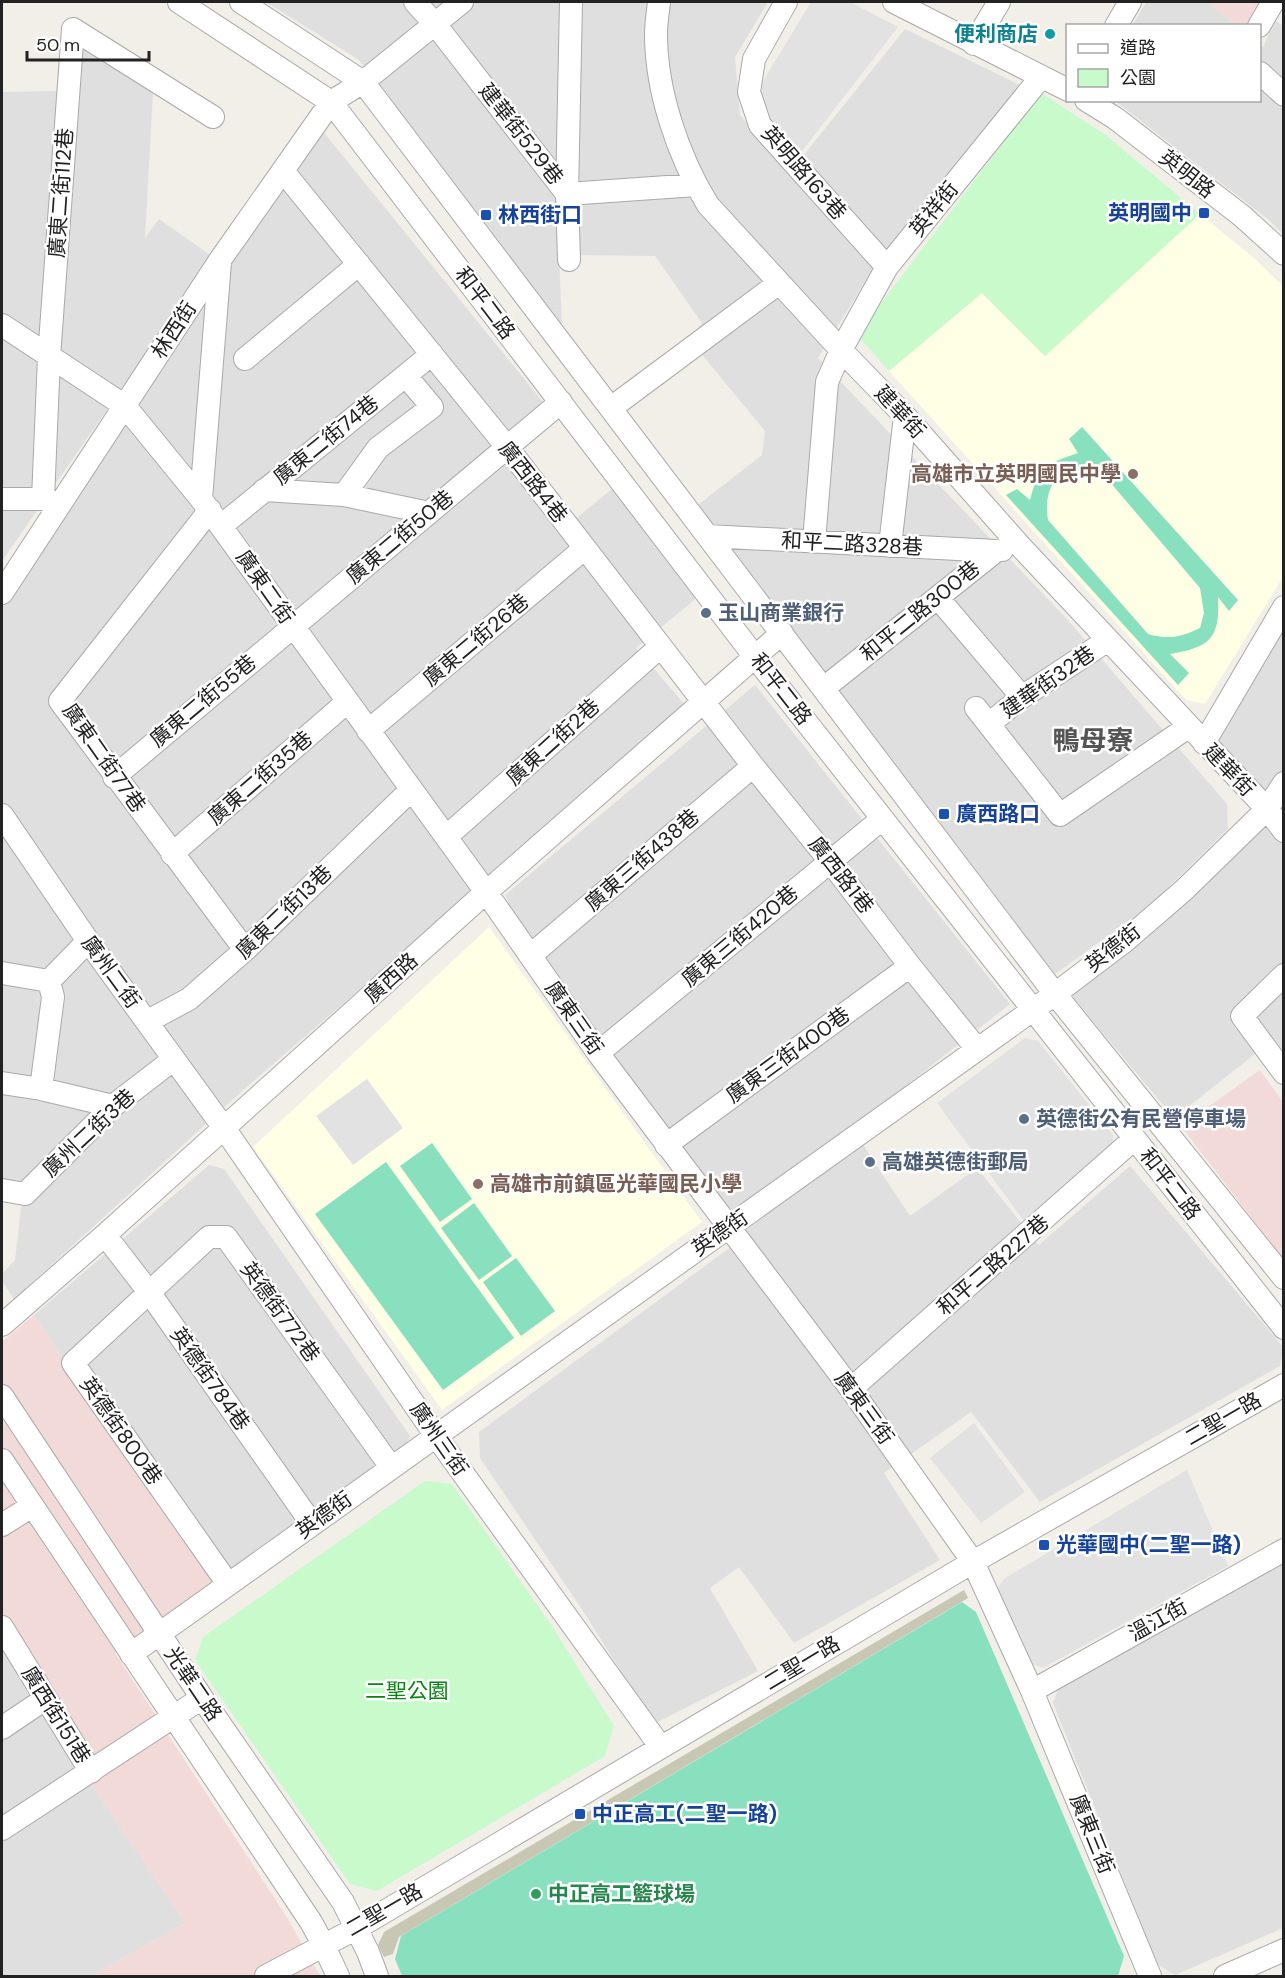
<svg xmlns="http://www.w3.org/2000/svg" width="1285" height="1978" font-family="'DM Sans','Noto Sans TC',sans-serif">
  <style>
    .residential { fill: #e0dfdf }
    .commercial { fill: #f2dad9 }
    .education { fill: #ffffe5 }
    .construction { fill: #c7c7b4 }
    .park { fill: #c8facc }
    .pitch { fill: #88e0be; fill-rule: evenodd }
    .parking { fill: #e2e2e2 }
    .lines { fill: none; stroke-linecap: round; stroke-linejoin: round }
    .minor-casing { stroke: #a9a9a9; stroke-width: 24 }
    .minor { stroke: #fff; stroke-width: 22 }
    .culture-dot { fill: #0f9aa8; stroke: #fff; stroke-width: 2 }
    .transit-dot { fill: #1a4fb4; stroke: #fff; stroke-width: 2 }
    .education-dot { fill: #8d6e63; stroke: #fff; stroke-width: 2 }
    .service-dot { fill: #5c6f8a; stroke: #fff; stroke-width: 2 }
    .leisure-dot { fill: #2e9e5b; stroke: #fff; stroke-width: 2 }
    .labels { text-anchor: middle; stroke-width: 5; stroke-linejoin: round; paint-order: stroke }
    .culture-label { font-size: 21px; font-weight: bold; fill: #0d838f; stroke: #fff; text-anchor: end }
    .street-label { font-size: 21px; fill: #222; stroke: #fff }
    .transit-label { font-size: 21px; font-weight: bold; fill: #164399; stroke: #fff; text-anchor: start }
    .education-label { font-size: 21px; font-weight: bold; fill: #785e54; stroke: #fff; text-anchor: end }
    .service-label { font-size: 21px; font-weight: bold; fill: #4e5e75; stroke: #fff; text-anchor: start }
    .park-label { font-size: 21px; fill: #0c8416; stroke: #fff }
    .leisure-label { font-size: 21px; font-weight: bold; fill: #27864d; stroke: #fff; text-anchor: start }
    .district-label { font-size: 27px; font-weight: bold; fill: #555; stroke: #fff }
  </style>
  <rect width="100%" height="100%" fill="#f2efe9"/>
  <path class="residential" d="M266 2H768L735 57 740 115 790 172 905 29 1020 85 871 272 818 358 1067 619 1227 804 1228 829 1147 908 1055 974 698 505 762 455 765 431 689 339 702 323 655 256 559 255 562 325 359 60Z
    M1146 2H1207L1236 25 1132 26Z
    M1275 20 1284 27 1283 234 1269 220 1115 101 1260 100V45L1263 47Z
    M66 38 153 92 145 238 159 219 213 257 2 561V92L56 91Z
    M321 129 543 402 494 450 558 533 612 489 698 597 636 648 686 706 240 1093 14 1299 2 1281V1274L15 1260 24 1183 2 1179V601Z
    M1283 625V1052L1274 1039 1174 1118 1071 995 1144 941 1275 810 1216 740Z
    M755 685 1010 1004 852 1128 910 1216 977 1168 1039 1245 1130 1166 1283 1347 1280 1366 1040 1502 971 1412 884 1473 940 1560 794 1643 739 1567 710 1588 758 1671 654 1724 585 1614 480 1458 479 1432 747 1235 519 927 505 895Z
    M209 1165 224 1169 410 1436 403 1451 216 1582 34 1315Z
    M1283 1563V1928L1175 1975 1157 1964 1053 1703 1059 1687Z
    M2 1651 185 1923 91 1976H2Z"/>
  <path class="commercial" d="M1207 2H1263L1245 26 1236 25Z
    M1260 1070 1283 1102V1259L1181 1126Z
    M34 1315 216 1582 115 1653 288 1919 320 1976H91L185 1923 2 1651V1342Z"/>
  <path class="education" d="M1200 214 1254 258 1283 286V577L1205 704 1186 700 889 371 982 293 1045 356Z
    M489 927 702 1222 442 1410 253 1147Z"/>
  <path class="construction" d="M964 1590 968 1598 399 1937 393 1954 384 1957 378 1945 384 1932Z"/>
  <path class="park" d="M1041 93 1107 136 1200 214 1045 356 982 293 889 371 857 335Z
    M425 1481 452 1484 552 1626 614 1726 605 1756 377 1891 350 1884 195 1660 203 1637Z"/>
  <path class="pitch" d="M1082 427 1238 600 1229 611 1218 597C1220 638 1211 647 1170 654L1189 673 1178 685 1006 495 1017 489 1030 500C1039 466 1046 464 1078 453L1069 439ZM1083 471 1104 475 1200 588 1204 613 1200 628C1181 637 1169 640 1148 634L1048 520C1045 502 1048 478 1068 472 1073 471 1079 472 1083 471Z
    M432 1143 472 1199 440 1222 400 1166Z
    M386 1162 514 1338 443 1390 315 1214Z
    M474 1203 512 1256 479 1280 441 1228Z
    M516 1258 555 1311 521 1336 483 1282Z
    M962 1602 976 1612 1124 1956 1118 1976H402L395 1959 401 1936Z"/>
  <path class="parking" d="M811 2H850L898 27 799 155 762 109V83Z
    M1025 1038 1038 1041 1113 1135V1148L1024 1221 937 1103Z
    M367 1079 403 1128 353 1165 316 1116Z
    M974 1423 1025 1492 981 1523 930 1458Z
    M1187 1470 1228 1566 1043 1668 1029 1663 995 1591 1005 1578Z"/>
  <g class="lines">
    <defs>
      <path id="minor" d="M179 2 331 102 755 657 1284 1328
        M241 2 363 82 1055 994 1284 1278
        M415 2 435 24 567 194 696 185
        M659 2C658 12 656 23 656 34 656 91 678 156 708 205L841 350 905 416 1021 547 1267 809 1284 831
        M786 2 754 59 749 92 760 125 887 267
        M894 2 1068 90
        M1116 26 1130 2
        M1259 26 1273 2
        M974 44 999 2
        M1260 73 1284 95
        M1086 100 1115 118 1242 216 1284 254
        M283 171 507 447 753 766 830 861 910 966 977 1049
        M569 260 567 194 571 2
        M2 325 125 406 201 499 486 892 598 1053 851 1389 973 1562 1032 1691 1150 1976
        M245 359 359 264
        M611 408 779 283
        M264 490 344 495 429 513
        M344 495 378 448 432 407 406 376
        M2 499H43L56 503
        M43 499 49 357 73 29 213 117
        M201 499 220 262
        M210 510 60 701 245 950
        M221 526 432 354
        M708 536 996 551
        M814 542 827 382 841 350 887 267 1041 77
        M890 546 905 416
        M2 593 220 260 331 102 363 82 462 2
        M938 598 1022 697
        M824 688 996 551 1002 550
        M976 708 1060 815 1188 727
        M989 724 1022 697 1108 640
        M368 731 585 548
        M1204 743 1284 607
        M114 777 561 402
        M2 815 88 941 224 1128 436 1436 660 1746
        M446 837 660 647
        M172 854 347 702
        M531 955 753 766
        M2 973 49 981 88 941
        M1284 975 1242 1016 1284 1073
        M148 1021 189 999 245 950 411 790
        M598 1053 882 819
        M2 1083 41 1089 113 1106
        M41 1089 53 997 49 981
        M666 1145 910 966
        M2 1190 25 1194 113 1106 174 1059
        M105 1235 149 1292 312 1524
        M2 1325 105 1235 475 902 782 633
        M851 1389 1134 1139
        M2 1396 202 1698 343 1902 368 1952 377 1976
        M2 1460 311 1922 323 1944 338 1976
        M2 1525 32 1506
        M228 1584 73 1363 209 1237H226L391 1467
        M2 1627 91 1772
        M131 1654 1055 994 1125 941 1184 890 1267 809 1284 783
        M1032 1691 1284 1550
        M2 1728 45 1699
        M2 1829 202 1698
        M266 1976 357 1928 973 1562 1284 1385
        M1225 1976 1284 1950"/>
    </defs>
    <use href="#minor" class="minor-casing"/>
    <use href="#minor" class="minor"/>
  </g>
  <circle class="culture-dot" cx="1050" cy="34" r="6"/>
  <g class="transit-dot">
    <rect x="1198" y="207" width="12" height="12" rx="3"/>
    <rect x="480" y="209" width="12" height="12" rx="3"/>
    <rect x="938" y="808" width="12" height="12" rx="3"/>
    <rect x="1038" y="1539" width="12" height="12" rx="3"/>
    <rect x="574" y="1808" width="12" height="12" rx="3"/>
  </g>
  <g class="education-dot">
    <circle cx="1133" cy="474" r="6"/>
    <circle cx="478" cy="1184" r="6"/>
  </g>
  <g class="service-dot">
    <circle cx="706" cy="613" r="6"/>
    <circle cx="1024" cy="1119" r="6"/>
    <circle cx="870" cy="1162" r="6"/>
  </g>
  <circle class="leisure-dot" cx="536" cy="1894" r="6"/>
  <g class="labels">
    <g class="culture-label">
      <text x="1038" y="41">便利商店</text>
    </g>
    <g class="street-label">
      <text transform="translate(521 134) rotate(52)" y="7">建華街529巷</text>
      <text transform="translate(804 173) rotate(49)" y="7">英明路163巷</text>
      <text transform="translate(1187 174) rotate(38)" y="7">英明路</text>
      <text transform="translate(61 193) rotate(-86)" y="7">廣東二街112巷</text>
      <text transform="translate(934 209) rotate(-51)" y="7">英祥街</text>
      <text transform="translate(485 303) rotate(53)" y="7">和平二路</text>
      <text transform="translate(174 330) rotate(-57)" y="7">林西街</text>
      <text transform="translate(900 412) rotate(47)" y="7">建華街</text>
      <text transform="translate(326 440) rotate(-39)" y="7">廣東二街74巷</text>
      <text transform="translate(533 482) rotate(52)" y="7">廣西路4巷</text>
      <text transform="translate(400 537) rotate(-40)" y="7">廣東二街50巷</text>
      <text transform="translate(852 544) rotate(3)" y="7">和平二路328巷</text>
      <text transform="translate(265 587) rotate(55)" y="7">廣東二街</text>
      <text transform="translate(920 611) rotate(-39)" y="7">和平二路300巷</text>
      <text transform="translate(476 640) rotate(-40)" y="7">廣東二街26巷</text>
      <text transform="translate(1048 682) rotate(-35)" y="7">建華街32巷</text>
      <text transform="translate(781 689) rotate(52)" y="7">和平二路</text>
      <text transform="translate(203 701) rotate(-40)" y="7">廣東二街55巷</text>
      <text transform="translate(553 742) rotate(-42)" y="7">廣東二街2巷</text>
      <text transform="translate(104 758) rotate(55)" y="7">廣東二街77巷</text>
      <text transform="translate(1229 770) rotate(46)" y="7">建華街</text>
      <text transform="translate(260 778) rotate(-41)" y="7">廣東二街35巷</text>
      <text transform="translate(642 860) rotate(-41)" y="7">廣東三街438巷</text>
      <text transform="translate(841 875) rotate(52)" y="7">廣西路1巷</text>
      <text transform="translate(284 912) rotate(-44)" y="7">廣東二街13巷</text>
      <text transform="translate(740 936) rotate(-40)" y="7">廣東三街420巷</text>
      <text transform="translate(1113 948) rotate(-38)" y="7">英德街</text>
      <text transform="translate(111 972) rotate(54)" y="7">廣州二街</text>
      <text transform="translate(391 978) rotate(-42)" y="7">廣西路</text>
      <text transform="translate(574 1018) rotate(55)" y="7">廣東三街</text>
      <text transform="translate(788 1055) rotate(-36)" y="7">廣東三街400巷</text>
      <text transform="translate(89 1133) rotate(-43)" y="7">廣州二街3巷</text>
      <text transform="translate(1170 1184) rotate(52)" y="7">和平二路</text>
      <text transform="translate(720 1233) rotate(-35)" y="7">英德街</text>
      <text transform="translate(993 1265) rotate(-41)" y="7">和平二路227巷</text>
      <text transform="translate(280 1312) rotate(54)" y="7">英德街772巷</text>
      <text transform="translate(210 1379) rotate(55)" y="7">英德街784巷</text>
      <text transform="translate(864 1408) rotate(54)" y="7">廣東三街</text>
      <text transform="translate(1223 1419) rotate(-30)" y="7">二聖一路</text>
      <text transform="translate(121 1431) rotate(55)" y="7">英德街800巷</text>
      <text transform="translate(439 1439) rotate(55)" y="7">廣州三街</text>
      <text transform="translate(324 1515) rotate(-36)" y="7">英德街</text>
      <text transform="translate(1158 1620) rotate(-29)" y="7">溫江街</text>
      <text transform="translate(802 1663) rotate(-31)" y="7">二聖一路</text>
      <text transform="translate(193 1684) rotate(56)" y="7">光華二路</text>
      <text transform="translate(56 1715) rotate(58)" y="7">廣西街151巷</text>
      <text transform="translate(1092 1834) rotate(68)" y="7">廣東三街</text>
      <text transform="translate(384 1910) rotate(-30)" y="7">二聖一路</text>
    </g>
    <g class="transit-label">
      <text x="1192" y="220" text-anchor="end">英明國中</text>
      <text x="498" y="222">林西街口</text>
      <text x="956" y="821">廣西路口</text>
      <text x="1056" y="1552">光華國中(二聖一路)</text>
      <text x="592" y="1821">中正高工(二聖一路)</text>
    </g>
    <g class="education-label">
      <text x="1121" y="481">高雄市立英明國民中學</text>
      <text x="490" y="1191" text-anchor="start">高雄市前鎮區光華國民小學</text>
    </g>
    <g class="service-label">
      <text x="718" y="620">玉山商業銀行</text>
      <text x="1036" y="1126">英德街公有民營停車場</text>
      <text x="882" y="1169">高雄英德街郵局</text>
    </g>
    <g class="park-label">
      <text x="407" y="1698">二聖公園</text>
    </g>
    <g class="leisure-label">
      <text x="548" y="1901">中正高工籃球場</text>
    </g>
    <g class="district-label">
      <text x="1093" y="750">鴨母寮</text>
    </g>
  </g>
  <rect width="1285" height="1978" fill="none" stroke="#222222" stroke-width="6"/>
  <rect x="1066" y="24" width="195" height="78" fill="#ffffff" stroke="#a7a7a7" stroke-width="1.5"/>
  <rect x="1078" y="44" width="30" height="9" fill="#ffffff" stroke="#a7a7a7" stroke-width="1.5"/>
  <text x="1120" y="54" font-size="18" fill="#222222">道路</text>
  <rect x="1078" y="69" width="30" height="18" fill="#c8facc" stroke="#a7a7a7" stroke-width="1.5"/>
  <text x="1120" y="84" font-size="18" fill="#222222">公園</text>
  <path d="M27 51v9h122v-9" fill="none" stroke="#222222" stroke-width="3"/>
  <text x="36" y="51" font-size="18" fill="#222222" stroke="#ffffff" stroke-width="4.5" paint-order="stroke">50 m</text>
</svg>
